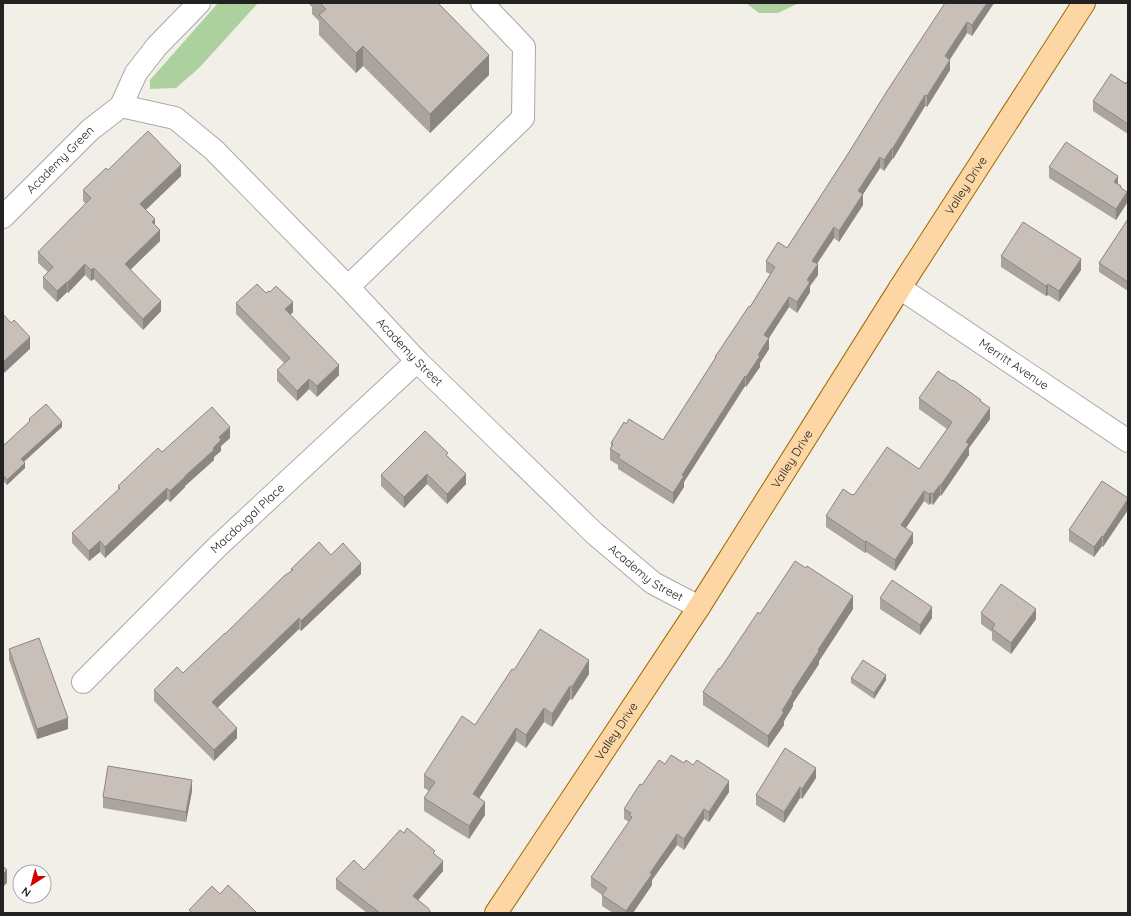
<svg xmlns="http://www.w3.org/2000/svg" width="1131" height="916" font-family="Quicksand,sans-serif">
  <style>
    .forest { fill: #add19e }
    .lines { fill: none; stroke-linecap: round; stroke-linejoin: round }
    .minor-casing { stroke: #a9a9a9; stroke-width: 24 }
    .major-casing { stroke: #a06b00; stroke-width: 24 }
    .minor { stroke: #fff; stroke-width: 22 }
    .major { stroke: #fcd6a4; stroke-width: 22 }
    .wall { fill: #aba49e }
    .shaded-wall { fill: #8b8681 }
    .building { fill: #c7bfb8; stroke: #8b8681 }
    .labels { text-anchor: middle; stroke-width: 3; stroke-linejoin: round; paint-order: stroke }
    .street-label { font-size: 12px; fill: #222; stroke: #fff }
  </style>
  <rect width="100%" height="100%" fill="#f2efe9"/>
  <path class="forest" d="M218 3H258L199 68 176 88 150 89V80Z
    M746 3H799L778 13H759Z"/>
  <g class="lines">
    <defs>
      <g id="minor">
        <path id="s1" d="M121 106 175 118 214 150 348 287 417 361 594 533 653 583 699 607"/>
        <path id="s2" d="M3 217 90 130 121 106 136 73 157 46 199 3"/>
        <path d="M348 287 523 118 524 47 482 3"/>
        <path id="s3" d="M900 288 1128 441"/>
        <path id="s4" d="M83 682 216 548 417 361"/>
      </g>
      <g id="major">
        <path id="s5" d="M496 913 699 607 900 288 1084 3"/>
      </g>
    </defs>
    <use href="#minor" class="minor-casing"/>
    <use href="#major" class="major-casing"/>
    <use href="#minor" class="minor"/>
    <use href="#major" class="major"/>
  </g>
  <path class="wall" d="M308 3H438L489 75 430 133 363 66 356 73 319 35V21L312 14V7Z
    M994 3 972 36 967 33 950 59V70L927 107 925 106 893 159H892L884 171 880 168 863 194V205L839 242 834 238 817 264 818 275 810 286V292L797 313 789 307 768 338 769 349 760 363V367L746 387 745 386 684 482V487L673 504 618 469V465L610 460V449L611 447V443L626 424 663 440 715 359V357L750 307 770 274 766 272V261L787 248 928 29Z
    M1128 83V134L1093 111V101L1126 84Z
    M1049 167 1118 184 1121 188 1127 203 1116 220 1049 178Z
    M108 170 181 176 146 210 155 225 160 241 130 270 161 311 143 330 94 279 91 281 85 275 68 293 67 292 57 302 43 288V277L48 272 38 263V252L86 204 83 201V190Z
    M1128 219V291L1099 272V263Z
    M1001 256 1081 270 1059 302 1048 295 1046 296 1001 267Z
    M236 303 293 312 290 315 339 375 317 397 309 389 297 401 277 381V370L284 363 236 314Z
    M919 398 981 401 990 419 969 448V455L941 496 940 495 933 505 931 503 929 505 924 501 906 528 913 543 895 571 866 552 865 553 826 527V516L852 495 919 469 947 429 919 409Z
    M29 419 62 427 24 462 25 468 7 485 3 481V446L29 422Z
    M230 438 221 446V451L214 457V460L185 486V487L170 502 167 499 105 558 100 552 89 561 72 543V533L118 491V486L162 452Z
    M448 456 466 484 447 504 427 484 404 508 381 486V475Z
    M1128 498 1103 547 1102 546 1094 557 1069 541V530Z
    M331 555 361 574 301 631 299 629 217 708 237 738 214 761 154 701V690L183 673 225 634 291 571V569Z
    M880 598 932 618 920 635 880 609Z
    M853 609 819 661V664L793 703V706L784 721V725L768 748 703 705V692L760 614Z
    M981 613 1036 619 1011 654 992 640V632L981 624Z
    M9 649 68 729 37 739 9 660Z
    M514 670 589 674 572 700 570 699 552 727 544 722 526 748 516 741 479 798 485 815 469 839 424 811V798L429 791 424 788V775L475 725Z
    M851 678 886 680 874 699 851 683Z
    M665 764 729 792 709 822 704 819 684 850 677 845 652 880V885L633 913H613L602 906V895L591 887V877L629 822 624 819V809L642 785Z
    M816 778 802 799 800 798 784 823 756 805V795Z
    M192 791 186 822 103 808V797Z
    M404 833 435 854 443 871 418 900 431 913H367L336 889V879L364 870Z"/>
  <path class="shaded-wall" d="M987 3H994L972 36V25Z
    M967 22V33L945 67V56Z
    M363 46V66L356 73V53Z
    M489 55V75L430 133V114Z
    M950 60V70L927 107V96Z
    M925 95V106L893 159V148Z
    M892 148V159L884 171V160Z
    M880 157V168L858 202V191Z
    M181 165V176L140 215V204Z
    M1118 176V187L1114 182Z
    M1127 192V203L1116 220V209Z
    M863 194V205L839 242V231Z
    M155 219V230L152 222Z
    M834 227V238L812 271V261Z
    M160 230V241L125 275V264Z
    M1081 259V270L1059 302V291Z
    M85 264V275L68 293V282Z
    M818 264V275L810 286V292L797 313V302L807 280Z
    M94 268V279L91 281V270Z
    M67 282V292L57 302V291Z
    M1048 284V295L1046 296V286Z
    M789 297V307L764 346V335Z
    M161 301V311L143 330V319Z
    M293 302V312L285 320V309Z
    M30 337V349L3 374V362Z
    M769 338V349L760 363V367L746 387V377L758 355Z
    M339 365V375L317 397V386Z
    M745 376V386L684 482V487L673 504V493L682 475Z
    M309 379V389L297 401V391Z
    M990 408V419L969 448V455L941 496V485L966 442Z
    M62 422V427L21 464V459Z
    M230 427V438L221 446V451L214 457V460L185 486V487L170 502V491L185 476 219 437Z
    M25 463V468L7 485V480Z
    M427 474V484L404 508V497Z
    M466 474V484L447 504V494Z
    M940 485V495L933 505V494Z
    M167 488V499L105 558V547Z
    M924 491V501L901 535V525Z
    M931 493V503L929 505V494Z
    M1128 499V510L1103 547V537Z
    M913 533V543L895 571V560Z
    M1102 536V546L1094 557V547Z
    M100 541V552L89 561V551Z
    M866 541V552L865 553V542Z
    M361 563V574L301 631V621Z
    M853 596V609L819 661V664L793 703V706L784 721V725L768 748V736L792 692 818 650Z
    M932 607V618L920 635V625Z
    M1036 609V619L1011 654V643Z
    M299 618V629L212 713V702Z
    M589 660V674L572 700V687Z
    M886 675V680L874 699V693Z
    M570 686V699L552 727V714Z
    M544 708V722L526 748V735Z
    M68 718V729L37 739V729Z
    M237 728V738L214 761V750Z
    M516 728V741L473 808V794Z
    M816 768V778L802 799V789Z
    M192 780V791L186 822V812Z
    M729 781V792L709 822V812Z
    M800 787V798L784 823V812Z
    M485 802V815L469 839V826Z
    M704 809V819L684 850V839Z
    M677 834V845L652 880V885L633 913H626V911L650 873Z
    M443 861V871L413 906V896Z
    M7 870V883L3 887V874Z"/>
  <path class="building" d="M320 3H438L489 55 430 114 363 46 356 53 319 15 326 9Z
    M945 3H987L972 25 967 22 945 56 950 60 927 96 925 95 893 148H892L884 160 880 157 858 191 863 194 839 231 834 227 812 261 818 264 807 280 810 282 797 302 789 297 764 335 769 338 758 355 760 356 746 377 745 376 682 475 684 476 673 493 618 458 620 455 610 449 613 444 611 443 624 422 626 424 629 419 663 440 716 357H715L749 306 750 307 775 267 766 261 778 242 787 248 846 157 887 91Z
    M1111 74 1126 84V82L1128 83V124L1093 101Z
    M148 131 181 165 140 204 155 219 152 222 160 230 125 264 161 301 143 319 94 268 91 270 85 264 68 282H67L57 291 43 277 53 267 38 252 91 198 83 190 106 168 108 170Z
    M1066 142 1118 176 1114 182 1121 186 1120 187 1127 192 1116 209 1049 167Z
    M1128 219V282L1099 263Z
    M1023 222 1081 259 1059 291 1048 284 1046 286 1001 256Z
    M257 284 266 293 269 291 270 292 276 286 293 302 285 309 339 365 317 386 309 379 297 391 277 370 290 358 236 303Z
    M3 314 11 323 14 320 30 337 3 362Z
    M938 371 952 381 953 380 981 400 980 401 990 408 966 442 969 444 941 485H940L933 494 931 493 929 494 924 491 901 525 913 533 895 560 866 541 865 542 826 516 843 489 852 495 853 494 854 495 887 447 919 469 952 422 919 398Z
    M46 404 62 422 21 459 25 463 7 480 3 475V446L30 421 29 419Z
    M212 407 230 427 219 437 221 440 213 448 214 450 185 476V477L170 491 167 488 105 547 100 541 89 551 72 533 120 488 118 486 158 448 162 452Z
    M425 431 448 453 446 455 466 474 447 494 427 474 404 497 381 475Z
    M1102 481 1128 498V499L1103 537 1102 536 1094 547 1069 530Z
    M319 542 331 555 343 543 361 563 301 621 299 618 212 702 237 728 214 750 154 690 177 667 183 673 225 633V634L284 576 293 570 291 569Z
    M795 561 806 568 807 566 853 596 818 650 819 651 792 692 793 693 782 711 784 712 768 736 703 692 719 668 720 669 758 612 760 614Z
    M892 580 932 607 920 625 880 598Z
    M1001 584 1036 609 1011 643 992 629 995 624 981 613Z
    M540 629 589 660 572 687 570 686 552 714 544 708 526 735 516 728 473 794 485 802 469 826 424 798 435 782 424 775 462 716 475 725 512 669 514 670Z
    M39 638 68 718 37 729 9 649Z
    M863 660 886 675 874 693 851 678Z
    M785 748 816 768 802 789 800 787 784 812 756 795Z
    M671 755 684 763 686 760 693 765 697 760 729 781 709 812 704 809 684 839 677 834 650 873 652 874 626 911 602 895 607 888 591 877 632 817 629 815 631 813 624 809 640 784 642 785 659 760 665 764Z
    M108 766 192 780 186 812 103 797Z
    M407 828 435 851 433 853 443 861 413 896 428 908 431 913H380L336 879 354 860 364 870 400 830 404 833Z
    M3 866 7 870 3 874Z
    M228 885 257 913H192L189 910 212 886 220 894Z"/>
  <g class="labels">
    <g class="street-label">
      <text dy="4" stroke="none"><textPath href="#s2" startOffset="81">Academy Green</textPath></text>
      <text dy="4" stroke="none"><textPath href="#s5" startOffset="866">Valley Drive</textPath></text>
      <text dy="4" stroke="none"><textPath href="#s1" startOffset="387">Academy Street</textPath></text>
      <text dy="4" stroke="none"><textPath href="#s3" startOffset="137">Merritt Avenue</textPath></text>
      <text dy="4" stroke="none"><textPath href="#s5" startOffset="542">Valley Drive</textPath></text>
      <text dy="4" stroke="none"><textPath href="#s4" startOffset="232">Macdougal Place</textPath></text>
      <text dy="4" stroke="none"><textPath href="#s1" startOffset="711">Academy Street</textPath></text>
      <text dy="4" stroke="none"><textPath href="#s5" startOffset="218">Valley Drive</textPath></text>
    </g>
  </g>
  <rect width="1131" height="916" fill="none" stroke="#222222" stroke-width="8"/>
  <g transform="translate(32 884) rotate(216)"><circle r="19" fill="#ffffff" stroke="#a7a7a7"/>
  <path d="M0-3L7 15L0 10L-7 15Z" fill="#d40000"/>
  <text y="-6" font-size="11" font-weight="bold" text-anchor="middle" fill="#222222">N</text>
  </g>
</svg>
